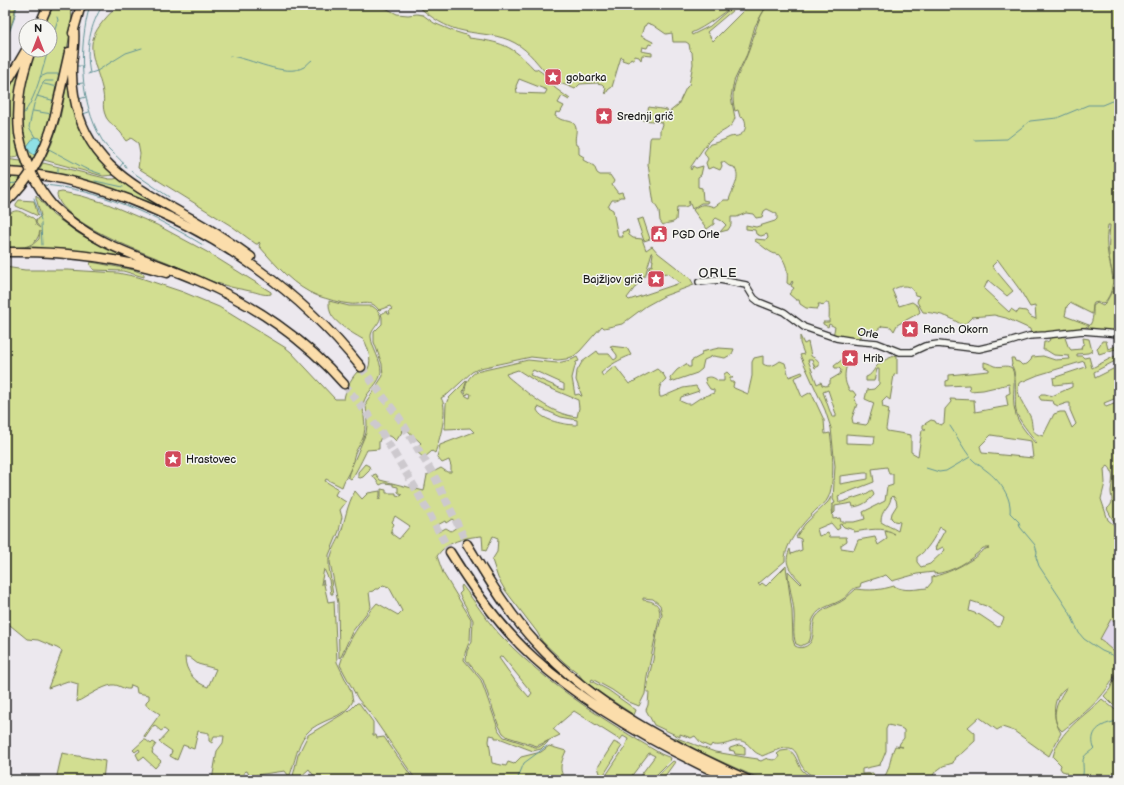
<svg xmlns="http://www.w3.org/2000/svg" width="1124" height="785" font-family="'Balsamiq Sans',sans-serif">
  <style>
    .built { fill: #e0d7ea }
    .green { fill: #d2de91; stroke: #777d56; fill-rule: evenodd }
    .water { fill: #8fe0e5; stroke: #619295 }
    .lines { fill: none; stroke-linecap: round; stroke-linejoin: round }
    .stream { stroke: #619295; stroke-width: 1 }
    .motorway-tunnel { stroke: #cdc9ce; stroke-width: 8; stroke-dasharray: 8 4; stroke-linecap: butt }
    .tertiary-casing { stroke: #1c1c1c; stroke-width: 8 }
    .motorway-casing { stroke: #1c1c1c; stroke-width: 11 }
    .tertiary { stroke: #f6f6f2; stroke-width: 5.5 }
    .motorway { stroke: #fbddab; stroke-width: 8 }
    .motorway-bridge-casing { stroke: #1c1c1c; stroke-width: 11; stroke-linecap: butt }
    .motorway-bridge { stroke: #fbddab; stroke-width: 8 }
    .labels { text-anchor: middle; stroke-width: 3; stroke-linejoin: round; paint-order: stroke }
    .poi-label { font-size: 11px; fill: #1c1c1c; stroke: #f6f6f2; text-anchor: start }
    .street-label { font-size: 11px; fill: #1c1c1c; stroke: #f6f6f2 }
    .quarter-label { font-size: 13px; letter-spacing: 1px; fill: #1c1c1c; stroke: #f6f6f2 }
  </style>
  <rect width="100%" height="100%" fill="#ece8ee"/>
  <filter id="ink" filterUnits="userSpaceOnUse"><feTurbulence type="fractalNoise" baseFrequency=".025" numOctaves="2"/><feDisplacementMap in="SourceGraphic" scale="8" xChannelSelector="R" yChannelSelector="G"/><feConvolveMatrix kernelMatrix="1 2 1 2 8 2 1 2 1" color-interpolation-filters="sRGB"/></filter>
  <g filter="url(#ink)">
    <path class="built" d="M1109 615 1119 622 1118 655 1105 644 1104 642 1100 638Z"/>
    <path class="green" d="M5 5H16L13 20 5 42Z
      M53 5H71L72 26 50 124 36 159 28 156C22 139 18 117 21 98 24 82 30 66 34 50H50V26H44Z
      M119 5H380L397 14 408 15 417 14 423 15 434 23 453 31 469 36V38C501 42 512 45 534 69H537L544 74 555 88 570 99 569 100 562 96 558 103 564 106 560 113 556 112 555 116C557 117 558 118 560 119 565 122 574 119 576 128 577 133 574 138 576 145L579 146V154L584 157 583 160 594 166 597 173 600 175H610L614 181 612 185 618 193 622 192 624 197H620L616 200H612L608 207 613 210 618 237H623L622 232 628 230 629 235 633 238 642 239 646 250 652 246 658 253 690 278 694 285 664 296 646 306 622 324 604 328 602 326 580 351 574 356 566 359 558 360 531 357 480 368 472 372 448 394 441 398C449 409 439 441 435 453L432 451 424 458 417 452 418 446 421 443 405 428 401 431 402 432 396 441 392 437 382 434 379 442V449L367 450C365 454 354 477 351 479L348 477 349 473 366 433 367 425 366 402 383 376 382 364 374 342V332L382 324V317L381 314 387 311 388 314H390L389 311 392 309 390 306 379 310C376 307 375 305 372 304 365 302 357 305 350 304 339 303 328 299 318 296 294 287 276 265 259 246L260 243 259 242 258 244H256L233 227 138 168 140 154 138 143 131 138 126 141C123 138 123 135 121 133 116 127 109 123 106 117 101 105 105 104 103 93 101 78 88 54 93 39 96 27 110 13 119 5ZM519 79 547 90 545 94 517 93 516 86ZM652 252 653 253 652 260H653L652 266 650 265 647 276 667 273 680 283 629 300 627 298 639 282 641 277 645 276Z
      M417 5H734C720 15 707 26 691 33L692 35 710 26 726 12 739 5 707 32 713 41 749 5H767L755 26 747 54 734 81 731 97 735 118C732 129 722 131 713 137 708 140 695 161 690 168L691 170 693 166 696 168 703 166 701 175 698 177V187L702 188 703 200 708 201 707 203H701L692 209 689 201V205L685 207H677L676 220C672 224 668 222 663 225L660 221 659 211 654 203 650 178 648 164 650 139 651 137H660V130L662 124 661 122 643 120 649 107 667 110 668 113 678 105 686 88 689 85 693 64 692 52 690 50 689 44 686 42H673L672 33 666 34 653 25 647 23 645 26H644L641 36 653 42 652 45 649 44 647 48 642 47 641 51 652 53V56L642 55 641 60 639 57 635 56 634 60 631 58 628 62 622 60 623 58 621 57 612 87 608 90 606 94 605 91 606 88 602 84 597 83 580 84 575 89C567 85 556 83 550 77 538 65 530 51 515 43 499 34 482 35 464 31 446 28 430 17 417 5Z
      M768 5H1119V332L1086 329C1094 323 1093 315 1093 306L1097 303 1103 306 1105 304C1119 281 1113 281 1109 257 1108 246 1109 236 1110 225H1108C1107 233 1106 240 1107 247 1108 263 1117 278 1110 294 1108 298 1106 301 1103 304L1099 302 1094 303 1093 305 1092 314 1070 303 1067 306 1065 316 1089 325 1083 329 1038 334 1037 332 1036 331 1034 334 1031 335 1030 329 1006 318 994 315 972 317 964 325C959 324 955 320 950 318 941 314 933 313 923 312L917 302 919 296 915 295C911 283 901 285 892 290L899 306 912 302 918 306 920 312 919 313 897 325 894 331 891 327 882 326 876 331V332L871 334 866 333 860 334V341L833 336 835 327 829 324 828 327 823 324V322H829C829 318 830 306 828 303H825L823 306 821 304H818L819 306 817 309 806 308 800 304 799 300H796L789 294 794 288 791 286 793 282 792 281 790 285 787 283C788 272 787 264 780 255 769 254 764 246 755 241V239L766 240 768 238 767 234 761 236 756 234 755 230 746 229V225L756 227 775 221 777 219V214L767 209 764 211 762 217 756 218 753 214 746 213 737 217H731V225L728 230 720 232 726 225 722 221 716 218 714 220V224L707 229 693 210C700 203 705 204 714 207L724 200H729C732 189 742 178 734 167L729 166 724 162H721L722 166 720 170 713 167 708 169 706 163 708 159 704 152 710 144H711C718 142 724 140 730 137 733 136 737 137 740 135 746 132 747 124 744 118L740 117 738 110 735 111C728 85 741 73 749 50 755 34 757 18 768 5ZM998 260 1020 290 1030 307 1035 306 1036 319 1031 317 1026 311 1019 310 1017 313 1011 309 1009 312 984 289 988 280 1007 296 1013 291 992 266Z
      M20 68C19 77 16 87 15 96 12 116 14 136 19 155 15 159 10 158 5 157V93Z
      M68 78 74 107 116 175 103 176 44 160 52 143 60 118Z
      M5 159 21 161 24 169 5 168Z
      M43 163 109 179H114L118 178 141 194 193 224C144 200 93 179 38 171Z
      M5 175H25L15 188 5 189Z
      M62 192 82 196 108 204 157 225 207 252 271 292V294C264 296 257 292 250 291 242 289 232 288 224 285 204 280 186 270 167 262 144 253 57 221 57 193Z
      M36 195 53 215 78 233 106 249 129 259 83 251 23 248 32 245 39 239 40 231C36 249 21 248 5 247V217C18 206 19 212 33 218L35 220 36 225 40 228 36 223 37 219 41 216 36 198Z
      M19 200 34 201 38 216 16 206V204Z
      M643 218 650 239 644 241 637 220Z
      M91 262 134 270 144 274V277L123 271 94 270 90 265Z
      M5 267 25 270H68L118 273 138 277 183 292 219 307 286 348 291 352 335 399H344C346 388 350 380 357 372H366C373 364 369 349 364 340 354 334 333 323 330 311 329 308 329 304 329 301L349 306H372C392 319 370 326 371 337 372 349 381 359 381 372 380 383 368 390 364 401 361 410 367 423 364 434 363 441 358 446 355 453 353 458 353 464 351 468 348 475 344 480 342 487L326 479 325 481 338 489 335 495 346 502 340 510 342 517 339 531 329 555V567L333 594H331L329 580 324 569 321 584H323V580L328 602 334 601 337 662 351 691 353 701C345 719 318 719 306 734 297 745 295 762 290 775H288L285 771 256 775V780H252L247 771 244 772V776L242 778V780H212L217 751 223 743 224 736H214L212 743 209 741V733L198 731 194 749 183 745 177 760 170 756 172 751 159 742 168 732 164 729 161 731 154 725 145 738 144 736 160 714 146 705V702L149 699V695L137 693 136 687 131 685 130 689C123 690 119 684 112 685 103 686 86 697 77 702L78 684 68 681 48 688 62 651 57 648 38 640 27 639 5 621ZM185 657H189L198 664 216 669 208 687C195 683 185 671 185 657Z
      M1064 335 1068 346 1071 350 1081 349 1082 345 1084 344 1083 338 1089 339 1092 351 1088 353 1077 354V356H1082L1084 358 1089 357 1092 368 1119 354V359L1094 372 1095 378 1119 366V397L1104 403 1106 407 1119 402V527L1113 520 1107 509C1115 502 1111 499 1111 491 1112 483 1115 472 1108 466L1104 469 1105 483 1101 499 1108 520 1119 529V623L1111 619 1100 639 1104 642 1105 644 1119 656C1119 687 1085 713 1062 731 1048 719 1058 699 1067 687 1051 697 1052 718 1061 733L1049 756 1014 731 1002 727 997 730 979 717 968 727 975 733V741L962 753 955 757 953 763 943 766 935 772 930 780H881C891 772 889 758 895 746L903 747 899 746 900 743 904 738V730L901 728 888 725 886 729V751L882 761 881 762 880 765 862 769V774L873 773 874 776C854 782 839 779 819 775L817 778C811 775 805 772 802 766 798 761 798 750 790 748 781 747 770 753 762 756 760 754 757 754 754 751 748 744 743 738 732 742 726 744 720 746 713 745L712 744 710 747 701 743 695 736 691 738 680 734V737L654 725 646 710 648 705 649 692H647L649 676 653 660 657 634 662 615 660 605 653 599 643 598V600C654 601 660 604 660 615L647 676 645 694 639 706 629 702 612 690 592 679 591 681 608 690 636 710 634 715 605 696 584 681 578 673 565 663 542 641 537 632 505 590 498 578 492 560 497 552 498 538 493 536 486 551 483 550 482 536C465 537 446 542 437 556L443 573 471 619 470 640 465 653 464 660 481 680 499 731 504 737 535 747H539L548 741V742L541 749 533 751 499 738H495V736L490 735 489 741 492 763 506 766 508 762 514 764 521 757 541 752 549 746 566 751C561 762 557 773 568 780H416L370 713 358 699 340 665C346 643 362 619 377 603L398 615 402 611 389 587 383 585 379 589H375L373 591 369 592 371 607 352 632 341 657 339 658 338 603 330 562C331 552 336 545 340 536 345 520 347 505 355 491L362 499 368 493 380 491V496L378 499 379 500 381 497V489L386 490V493H396V495L401 496 402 495 398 492V487L393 486V484L384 483 380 485 373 476V475L376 474 380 480 424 491 427 475 441 468 447 472H451V466L449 460 442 463 437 457 440 445 474 432 470 428 445 429 446 404 448 399 467 380 463 392 466 396 470 398 471 394 468 393 467 395 465 393C465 384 468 377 476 372L528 360 557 363 571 360 577 357 579 361 576 362 572 378 575 395 579 394 581 396H582L576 380 577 371 582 362 597 351 599 354H609L614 360 617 358V355L610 346 627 348 631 355C619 360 611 364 601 373L603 376 615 366 629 384 657 369 663 374 666 379C660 384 658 389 660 397H662L683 388 696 386 699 391 681 397 680 401 687 404H691L700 398 714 393V390L710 389 706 383 705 378C710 376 714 377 718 381H724V374L727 372 733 378H730V382H734L733 387 734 388 748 394 752 376V362L754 358 763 356V364C769 368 775 365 780 361L785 363 789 377 802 372 803 374 794 378 802 397 811 392 824 420 825 434 830 433C833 448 835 485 828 498 826 503 821 506 817 509 805 521 784 543 785 561L758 584 760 585 762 583 766 586 786 566 792 611 793 640 795 646C799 648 801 648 804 647 818 642 810 627 816 617 823 607 836 606 845 599 849 596 852 592 856 589 870 591 881 590 894 586 904 592 916 589 927 588L932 582V577C948 573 960 567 974 558 979 554 983 549 989 548H983C970 561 953 572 934 574V572L917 574 892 581 886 575 861 583 860 587C851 587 850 595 843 599 833 606 820 606 814 617 809 625 813 634 809 642L801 646 796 644C792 634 795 623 794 612 793 598 788 585 788 571L801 584 802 583C792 572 782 565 790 549L791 554 802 550 801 539 796 537 805 524 828 502 831 497 833 519 840 518 841 522H854L865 519 863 512 885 501 887 487 893 485V474H889L887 467 872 469 874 482 838 496 839 502H842L866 494 872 490 874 495C868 502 862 506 853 507L852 503 835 506V512L833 514V504L835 503 833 499 835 466 831 428 825 410 800 355 804 354 800 343V336L804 344 808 342 811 356C815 359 820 359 819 366L815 368 812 360H808L817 384 821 382 822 385 826 386 830 384V380L840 374 841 370 839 368H835L834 366 843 359 846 354H849L850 363 846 368C844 376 845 385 850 391H853L856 395 854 397 857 404 852 418 853 423 866 425 868 423 874 403 865 399 867 390 874 389 879 384V369H877L874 381H866V377C872 375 873 370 877 366 883 360 889 358 897 355V374L894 375 890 400 886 397 882 401 883 407 889 409 886 429 887 431 911 435V452L918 456 922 430H926L923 428V425L931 420 935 421 936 423 941 425 944 423 945 409 951 402 950 399 974 400 975 412 1008 406 1006 395 1010 393 1009 384 983 390 970 391 969 385 946 386V381L949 380V375L989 371V369L984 367V362C988 363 990 364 994 366 1001 368 1006 364 1012 368 1017 378 1011 398 1015 411 1017 423 1028 434 1035 443L1036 442C1030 433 1018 420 1016 411 1014 399 1018 372 1011 365H1012L1011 358H1014L1015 361 1019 362 1022 365 1027 364 1031 360 1032 357 1043 356 1055 360 1070 359 1069 356 1054 355 1046 350H1043L1044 342H1047L1050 340 1048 337ZM1084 361 1086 367 1053 378 1054 385 1072 383V387L1052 396 1045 394H1041L1039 397 1041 400 1053 401 1054 404 1058 406 1067 403H1070V410L1076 424 1072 428 1065 412H1060L1054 414 1043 436C1028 433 1034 424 1030 416 1025 406 1015 395 1019 383L1038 375ZM518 370 540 384 578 400 579 408 577 417C550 414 528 393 508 377L506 374ZM533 370 564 384V390L530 375ZM828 390 836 414V417H832L823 392ZM538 407 561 417 577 420V425C566 425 542 421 537 410ZM846 434 875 436 874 444 846 443ZM991 435 1031 441 1033 458 982 453 980 446ZM864 473H868V479L840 484V476ZM893 496 896 500 897 505 892 513 891 518 894 521 900 522 898 531C892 527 887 526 881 522 881 509 889 509 891 498ZM395 516 410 526 399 539 392 534 391 530 394 524 392 522ZM452 519 460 525 451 531 446 528 438 532 434 527 445 521 446 523ZM831 523 837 530 840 528 839 525 841 524 844 527 854 530V532C867 530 884 526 895 534L885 531 887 539 878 545 875 537 858 540 854 550 841 548V545L847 541 846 537H830L828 533 819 536 817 529ZM940 527 945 530 935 548 937 550 943 547 945 550 930 564 921 567 917 562V557C928 550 934 538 940 527ZM971 601 986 606 1004 618 1001 625 998 627 980 615 969 611Z
      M1102 341H1106L1108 349 1119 345V348L1099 354 1097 348 1099 346Z
      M719 348 734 349 732 354 725 358 713 356 704 360 702 369 697 373 671 382 670 378 677 370 686 364 688 367H691V361L702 355 701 352Z
      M365 464 369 466 370 470 363 477 360 478 358 477V472Z
      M462 585C476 603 488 623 504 639 551 687 604 720 661 754L671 758 670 761 656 775 657 776 673 761 675 762 662 780H637L655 756 649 753 630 778 632 780H603L625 747 628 739 623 736 620 740 574 711 553 729 560 735 537 746 508 737 503 733 498 724 483 680 466 660 467 651 472 641 473 620 459 594 462 591 461 587ZM502 656 532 693 529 697 516 682 499 658Z
      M1119 669V711L1104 696 1110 689Z
      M1102 699 1119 713V780H1067L1066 772 1062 771 1060 768 1061 765 1053 757C1058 731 1085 716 1102 699Z
      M357 703H359L373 722V735H376L377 738 384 737 414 780H317L309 769 298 779 293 776 298 755 308 735 351 709Z
      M674 737 715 752 744 757 758 759V760L761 761 767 758 768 759C772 760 777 761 779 756L777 754 781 751 789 750C796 754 797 763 802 770 807 775 812 778 819 780 802 780 783 782 766 780 757 779 678 742 674 737Z
      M144 740H146L151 744 153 742 156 744 152 750 153 751 152 753 161 761 155 768 143 757 139 760 136 754 140 751 139 749 135 752 133 750Z
      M614 742 622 746 620 749 603 776H601L598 767Z
      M739 745 745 747V755L735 754 734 751 729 750 730 748Z
      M62 753 105 761 103 780H56Z"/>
    <path class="water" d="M34 137 39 138 42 141 37 153 34 155 30 152 27 146Z"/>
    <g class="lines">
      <path class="stream" d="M90 5C78 47 79 101 102 140 108 151 121 158 126 167
        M5 44 14 19 17 5
        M50 45 58 20 57 17
        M20 52 25 43
        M230 56C251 58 285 78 304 67 307 65 309 62 312 60
        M76 66H83
        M90 73C85 50 90 24 103 5
        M88 74 97 71 126 53 142 48
        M40 77 47 74H59
        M44 84 58 87
        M76 84 83 83
        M37 96 55 101
        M79 99 86 97
        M33 111 52 114
        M23 114C35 101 43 68 48 50
        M83 114 89 112
        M5 125 9 122
        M35 137 29 127 34 104 43 83 45 81H53
        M974 140 1007 139 1030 121 1057 118 1088 105H1102L1119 98
        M47 148 84 168 101 174
        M119 168 123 163
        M131 171 169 197
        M58 172V168
        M95 181 123 187
        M5 184 18 183
        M42 185C98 188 155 216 203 245
        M34 198 41 220
        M41 223 42 245
        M950 426C957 436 963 448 970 457 975 463 981 466 987 471 999 480 1012 497 1010 513L1019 522 1020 527 1035 545 1037 552 1036 557 1039 566 1070 613 1079 633 1084 639 1102 651 1119 658
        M926 468 939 472 946 471 970 457
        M517 780 524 763 547 746
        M1081 780C1086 772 1081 763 1084 757 1086 753 1091 752 1094 748 1088 729 1104 723 1119 721"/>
      <path class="motorway-tunnel" d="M361 367 400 419 436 479 467 544
        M344 384 380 430 414 486 450 552"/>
      <defs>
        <path id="tertiary" d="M699 282 720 280 746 285 754 298 759 302 784 312 804 327 836 338 854 341 877 343 900 352H912L925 346 938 344 979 349 1009 342 1029 336 1046 335 1083 331 1119 334"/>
        <path id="motorway" d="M39 26 48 5
          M74 29C75 38 74 47 73 56 71 69 72 83 74 95 86 166 137 187 192 219 213 231 232 243 251 257
          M73 33 81 5
          M5 86 26 50
          M54 119 69 52
          M19 133C16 102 21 79 31 50
          M5 172C47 173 89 184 128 199 219 234 300 291 361 367
          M53 206C95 247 146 258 199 281 253 304 305 339 344 384
          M5 252C61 251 114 256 167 273
          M467 544C488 578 508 613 536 643 594 706 671 745 748 780
          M450 552C474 591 500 627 534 658 589 709 665 749 732 780"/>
      </defs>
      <use href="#tertiary" class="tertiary-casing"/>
      <use href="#motorway" class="motorway-casing"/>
      <use href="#tertiary" class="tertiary"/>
      <use href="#motorway" class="motorway"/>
      <defs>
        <path id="motorway-bridge" d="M19 133C24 161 35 185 53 206
          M5 203C30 180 45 152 54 119"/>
      </defs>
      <use href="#motorway-bridge" class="motorway-bridge-casing"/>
      <use href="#motorway-bridge" class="motorway-bridge"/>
    </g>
  </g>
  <defs>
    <symbol id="sight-square" viewBox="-11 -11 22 22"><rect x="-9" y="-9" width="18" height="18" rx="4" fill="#d1495b" stroke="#f6f6f2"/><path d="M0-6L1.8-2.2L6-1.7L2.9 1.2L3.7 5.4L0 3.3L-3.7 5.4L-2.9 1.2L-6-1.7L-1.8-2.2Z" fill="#fff"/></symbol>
    <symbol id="civic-square" viewBox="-11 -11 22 22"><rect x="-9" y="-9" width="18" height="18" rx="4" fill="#d1495b" stroke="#f6f6f2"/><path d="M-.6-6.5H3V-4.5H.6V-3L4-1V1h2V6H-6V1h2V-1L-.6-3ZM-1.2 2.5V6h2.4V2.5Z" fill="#fff"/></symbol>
  </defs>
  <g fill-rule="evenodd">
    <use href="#sight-square" x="543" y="67" width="20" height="20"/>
    <use href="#sight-square" x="594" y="106" width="20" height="20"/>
    <use href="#civic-square" x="649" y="224" width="20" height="20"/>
    <use href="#sight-square" x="646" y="269" width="20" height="20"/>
    <use href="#sight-square" x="900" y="319" width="20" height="20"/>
    <use href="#sight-square" x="840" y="348" width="20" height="20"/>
    <use href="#sight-square" x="163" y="449" width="20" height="20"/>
  </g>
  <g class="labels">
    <g class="poi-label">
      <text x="566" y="81">gobarka</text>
      <text x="617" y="120">Srednji grič</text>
      <text x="672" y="238">PGD Orle</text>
      <text x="643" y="283" text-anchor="end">Bajžljov grič</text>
      <text x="923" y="333">Ranch Okorn</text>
      <text x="863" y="362">Hrib</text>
      <text x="186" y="463">Hrastovec</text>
    </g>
    <g class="street-label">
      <text transform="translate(868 333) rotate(9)" y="4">Orle</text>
    </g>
    <g class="quarter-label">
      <text x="718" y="277">ORLE</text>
    </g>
  </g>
  <rect width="1124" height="785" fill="none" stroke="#f6f6f2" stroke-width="20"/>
  <rect x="10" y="10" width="1104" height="765" fill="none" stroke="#1c1c1c" stroke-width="1.5" filter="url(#ink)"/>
  <g transform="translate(38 38)"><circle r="19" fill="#f6f6f2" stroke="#9f9f9c"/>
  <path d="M0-3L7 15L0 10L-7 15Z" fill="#d1495b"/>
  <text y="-6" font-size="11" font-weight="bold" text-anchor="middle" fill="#1c1c1c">N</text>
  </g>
</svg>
